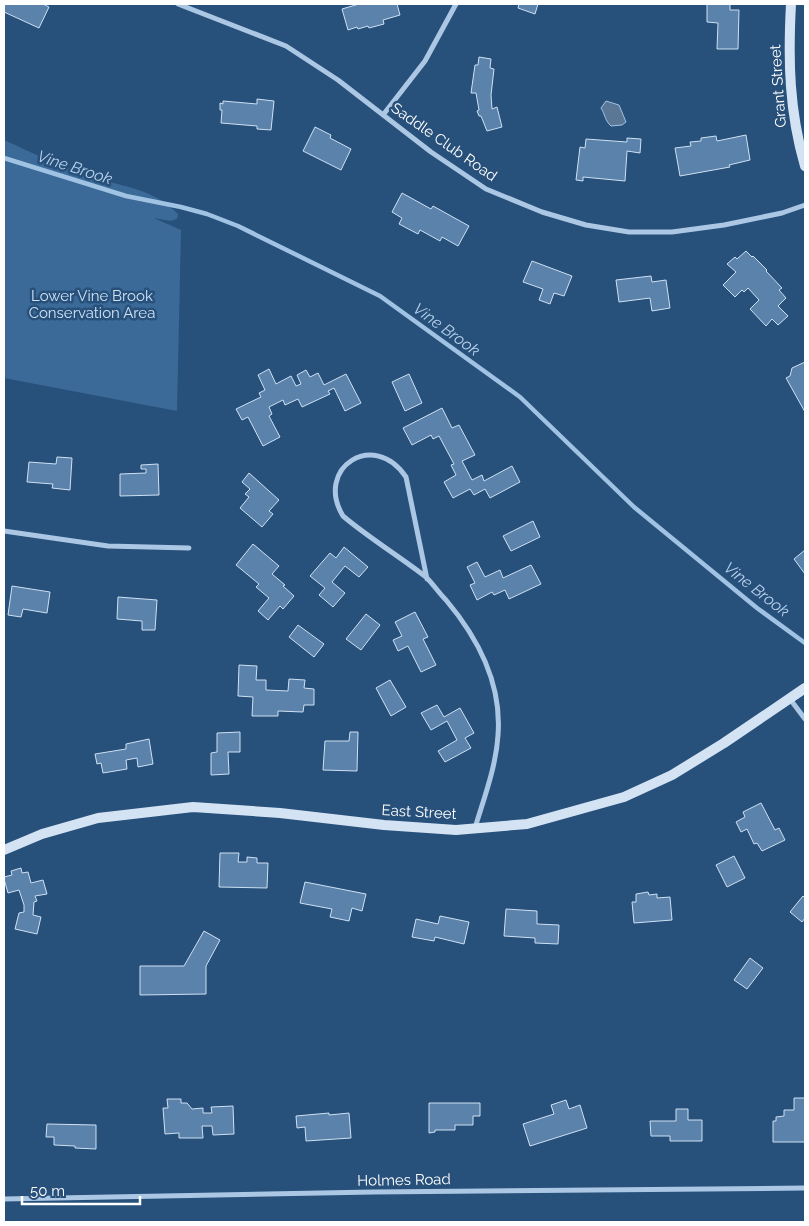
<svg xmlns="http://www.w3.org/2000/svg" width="809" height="1226" font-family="Raleway,sans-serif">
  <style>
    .green { fill: #3b6a98 }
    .water { fill: #5a7796; stroke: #a0c3e4 }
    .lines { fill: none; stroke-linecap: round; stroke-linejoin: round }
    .stream { stroke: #a0c3e4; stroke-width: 4.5 }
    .building { fill: #5b82ab; stroke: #cee1f3 }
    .street { stroke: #abc7e4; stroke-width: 5 }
    .secondary { stroke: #d4e3f4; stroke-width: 10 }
    .labels { text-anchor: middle; stroke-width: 5; stroke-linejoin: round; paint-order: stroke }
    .street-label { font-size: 15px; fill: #fff; stroke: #27507b }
    .park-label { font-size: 15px; fill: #cee1f3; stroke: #27507b }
    .water-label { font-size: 16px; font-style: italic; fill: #b6d1ec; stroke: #27507b }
  </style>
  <rect width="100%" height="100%" fill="#27507b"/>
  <path class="green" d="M4 140C32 153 61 166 90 176 125 188 151 187 178 214L177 219 170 221 154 218 181 230 177 411 4 378Z"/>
  <path class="water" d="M606 101 619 105 626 122 622 125 611 126C605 121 605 114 601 108Z"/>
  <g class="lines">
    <path class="stream" d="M4 158 126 196 181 207 207 214 238 226 380 296 520 397 634 507 757 608 805 643"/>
  </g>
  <path class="building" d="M4 4H43L49 7 39 28 4 12Z
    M359 4H397L400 15 383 20 384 24 369 28 368 26 358 29 357 27 348 30 342 9Z
    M519 4H538L535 14 518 8Z
    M707 4H730V10H739L738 49H717L718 23 707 22Z
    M479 57 491 59 490 68 494 69 491 95 492 109 497 107 502 127 487 131 481 116H479L477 111 479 110 476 93H471L475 65H478Z
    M257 99 274 101 271 130 257 129V126L221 123 222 110H220V103L223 104V101L257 104Z
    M315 127 331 135 330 138 351 149 341 170 303 151Z
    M746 135 750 160 729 165 730 167 680 176 675 148 691 146 690 142 701 141V138L716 136 717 141Z
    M627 138 641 139 640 153 627 151 625 181 583 177V181L576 180 580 147 585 148 586 139 627 142Z
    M402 193 431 209 433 206 469 226 458 246 442 237 440 241 420 230 418 234 399 224 402 218 392 212Z
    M746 251 752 257 753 256 767 270 766 271 782 288 779 290 786 298 778 306 788 316 778 325 772 319 766 326 750 309 759 300 748 288 744 292 742 290 735 297 723 285 736 272 727 264 735 257 737 259Z
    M532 261 572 276 564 296 554 293 550 304 539 300 543 289 523 282Z
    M651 276 652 282 666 280 670 308 652 311 650 298 619 302 616 280Z
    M805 362V412L786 378 790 376 792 368Z
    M269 369 276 384 291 376 296 386 301 384 297 375 306 370 310 377 318 373 324 385 346 374 361 403 345 411 334 388 328 391 330 394 302 407 298 399 285 405 283 400 269 407 272 414 269 416 280 437 263 446 248 417 242 420 236 409 261 397 259 393 265 390 258 375Z
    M409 374 422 403 405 411 392 382Z
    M442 408 452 428 459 425 475 455 462 461 472 480 482 475 484 481 512 466 520 482 490 498 485 489 474 495 470 489 453 498 444 482 456 475 451 465 454 464 439 436 433 439 431 435 412 445 403 428Z
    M57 457 72 458 70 490 52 488 53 484 27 482 29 462 56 464Z
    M158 464 159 495 120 496V474L146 473V469H141V465Z
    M249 473 279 500 269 511 273 514 262 527 240 508 249 497 245 494 250 489 242 482Z
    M533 521 540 537 511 551 503 536Z
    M253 544 279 566 272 574 285 585 283 586 294 596 283 609 280 606 268 620 258 611 269 598 256 587 259 584 236 565Z
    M344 547 368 567 359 577 345 566 332 582 345 593 333 607 319 595 325 588 310 576 330 553 336 558Z
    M805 550V574L794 559Z
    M477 562 485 577 500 570 503 578 531 565 541 584 509 599 505 590 494 595 492 592 477 600 470 585 475 583 467 567Z
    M12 586 50 592 47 613 23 609 21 617 8 615Z
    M118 597 157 600 155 630H142V621L117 619Z
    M415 612 428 637 423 639 436 665 421 672 408 646 398 651 393 640 402 636 395 622Z
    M366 614 380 625 361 650 346 639Z
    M298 625 324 644 314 657 289 637Z
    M239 665 257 666 256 680H266V690L288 691 289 679 305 680 304 688 314 689V705H304L303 712 278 711V716H252L253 697 238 696Z
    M390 680 406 707 391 716 376 688Z
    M437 705 444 717 460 708 474 733 465 738 471 748 445 762 438 751 457 740 447 721 431 730 421 713Z
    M240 732V752H228L229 774 211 775V753L217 752V733Z
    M350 732H358L357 771 323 770 325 741H349Z
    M149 739 153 764 138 767 137 758 126 760 127 769 103 773 101 763 97 764 95 754 126 749V744Z
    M761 803 775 830 779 828 785 840 762 851 757 843 754 844 747 829 741 832 736 822 745 817 743 812Z
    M220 853H239L238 862H247V857L257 858V863H268L267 888 219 887Z
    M734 856 745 878 727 887 716 865Z
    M21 868 22 873 28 872 31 883 43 880 47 894 35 896 37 901 34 902 33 915 41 917 37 934 15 929 19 913 24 912V905L19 890 8 893 4 879V877L12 875 11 871Z
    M305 882 366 894 362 911 352 908 349 921 330 917 332 909 300 903Z
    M648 892 649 895 657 894V898L670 897 672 920 634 923 632 902H636V894Z
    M803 896 805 898V918L802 922 790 912Z
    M506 909 537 911V924L559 925 558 944 535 943V938L504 936Z
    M440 916 469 922 464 944 435 937 434 941 412 937 416 919 438 924Z
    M204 931 220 940 206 966V994L140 995V966H184Z
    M750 958 763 968 747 989 734 980Z
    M794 1098H805V1142H773V1121H776V1117L784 1116V1110H794Z
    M167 1099H181V1103H187L192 1109 203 1108V1113H212L211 1107 233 1106 234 1134 213 1135 212 1126H202L203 1138H179V1133L165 1134 163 1108H168Z
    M566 1100 569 1109 580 1105 587 1128 530 1146 523 1124 554 1114 551 1105Z
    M429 1103H480V1116H473V1125H455V1130H435V1132L429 1133Z
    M676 1109H688V1120H702V1141H670V1136H651L650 1121H676Z
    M329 1113V1115L349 1113 351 1138 306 1141 305 1127 297 1128 296 1116Z
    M47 1124 96 1125V1149L75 1148V1146L54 1145V1137H46Z"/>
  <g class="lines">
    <path class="street" d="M178 4 286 46 338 80 431 152 486 189 542 212 586 225 629 232H672L724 225 782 213 805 205
      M383 115 425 61 456 4
      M4 531 108 546 189 548
      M427 579 406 477C374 429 314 468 343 516 369 538 399 556 426 577 433 584 439 593 446 600 478 638 502 684 498 735 496 767 484 798 475 828
      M790 699 805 719
      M4 1199 373 1192 805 1188"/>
    <path class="secondary" d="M791 4C788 60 789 111 805 166
      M4 850 42 834 98 818 193 807 280 813 384 825 456 830 527 824 624 797 672 775 724 743 805 688"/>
  </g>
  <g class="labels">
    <g class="street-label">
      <text transform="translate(778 86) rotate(-94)" y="5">Grant Street</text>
      <text transform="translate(444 142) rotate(35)" y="5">Saddle Club Road</text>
      <text transform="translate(419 812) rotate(3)" y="5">East Street</text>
      <text transform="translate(404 1180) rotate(-1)" y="5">Holmes Road</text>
    </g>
    <g class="park-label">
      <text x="92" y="301">Lower Vine Brook<tspan x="92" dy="17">Conservation Area</tspan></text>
    </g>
    <g class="water-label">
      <text transform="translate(75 167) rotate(18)" y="6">Vine Brook</text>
      <text transform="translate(447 329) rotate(36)" y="6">Vine Brook</text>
      <text transform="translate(757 589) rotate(38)" y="6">Vine Brook</text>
    </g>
  </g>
  <rect width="809" height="1226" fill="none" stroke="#ffffff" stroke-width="10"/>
  <path d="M22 1196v8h118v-8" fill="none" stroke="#ffffff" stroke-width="2.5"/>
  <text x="30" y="1196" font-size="15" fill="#ffffff" stroke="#27507b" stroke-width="4" paint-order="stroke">50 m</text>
</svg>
